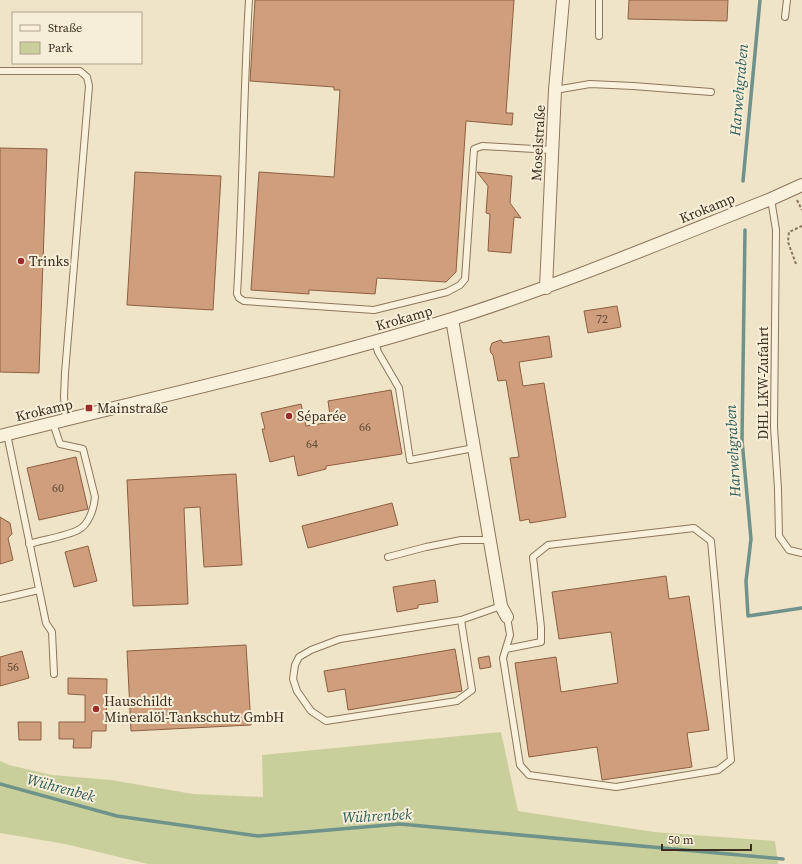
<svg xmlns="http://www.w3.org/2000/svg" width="802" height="864" font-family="'Source Serif 4',serif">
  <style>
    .green { fill: #c9cf9b }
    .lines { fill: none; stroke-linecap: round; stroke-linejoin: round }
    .stream { stroke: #6f938a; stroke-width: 3.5 }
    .building { fill: #cf9f7d; stroke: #8d5f41 }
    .lane-casing { stroke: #8d765c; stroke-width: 8 }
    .street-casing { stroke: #8d765c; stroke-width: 14 }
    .path { stroke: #8d765c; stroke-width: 2; stroke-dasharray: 3 2; stroke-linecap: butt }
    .lane { stroke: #faf1dc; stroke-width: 6 }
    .street { stroke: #faf1dc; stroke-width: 12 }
    .poi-dot { fill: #9e2a2b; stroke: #f7eed8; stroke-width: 1.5 }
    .labels { text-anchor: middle; stroke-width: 4; stroke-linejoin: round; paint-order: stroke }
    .number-label { font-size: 12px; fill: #624a37 }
    .street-label { font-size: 14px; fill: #3d2e20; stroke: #f7eed8 }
    .poi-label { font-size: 14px; fill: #3d2e20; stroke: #f7eed8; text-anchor: start }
    .water-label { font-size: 15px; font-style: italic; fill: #2f5d5a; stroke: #f7eed8 }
  </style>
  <rect width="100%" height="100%" fill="#f0e4c8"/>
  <path class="green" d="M501 732 518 811 654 832 775 841 778 864H148L65 844 0 833V761L9 765 52 775 111 780 193 794 263 797 262 755Z"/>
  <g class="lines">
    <path class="stream" d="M743 181 760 0
      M745 230 742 440 751 539 746 581 748 616 802 608
      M0 784 117 816 258 836 400 824 783 859"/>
  </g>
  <path class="building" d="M255 0H514L506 113H513L512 125 466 121 456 272 446 282 377 278 375 294 309 290V294L251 290 259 172 334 177 340 90H334V87L250 81Z
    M629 0H728L727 21 628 19Z
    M0 148 47 149 39 373 0 372Z
    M135 172 221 176 213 310 127 305Z
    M477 172 512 176 510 203 521 218 514 217 511 253 488 251 490 214 486 213 488 186Z
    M617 306 621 327 588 333 584 311Z
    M549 336 552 357 519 362 523 386 544 383 566 517 530 523 529 519 520 521 510 458 519 457 506 380 498 381 493 355 491 353 490 349 492 343 501 340 503 343Z
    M391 390 402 454 326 466V469L298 476 294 456 270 462 262 429H265L261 413 301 404 306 426 331 422 328 401Z
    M76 457 88 509 39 520 27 468Z
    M236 474 242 565 204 567 200 507 184 508 188 604 133 606 127 480Z
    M392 503 398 525 308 548 302 526Z
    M0 517 10 523 12 534 8 538 13 560 0 564Z
    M88 546 97 581 74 587 65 552Z
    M666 576 669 599 689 596 709 730 687 733 692 767 602 780 597 747 529 757 515 663 556 657 561 692 618 683 611 632 559 639 552 592Z
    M435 580 438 602 418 605V608L397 612 393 587Z
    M246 645 251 725 131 731 127 651Z
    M455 649 462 691 348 710 345 689 328 692 324 671Z
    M22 651 29 678 0 686V657Z
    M489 656 491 667 480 669 478 658Z
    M68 678 107 679 106 731H92L91 748H73L74 739H59V722H85V695L68 694Z
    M18 722H41V740H19Z"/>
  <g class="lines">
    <defs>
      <path id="lane" d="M249 0C243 98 243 196 237 294L239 298 244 301 374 310 447 292 460 285 465 279 474 149 482 146 552 150
        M785 17 787 0
        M599 36V0
        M0 71H80L87 77 89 86 65 373 64 397 66 420
        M555 90 590 84 633 86 711 92
        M771 199 776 230 774 427 778 489 779 536 789 550 802 553
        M375 342 378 352 399 388 410 460 474 448
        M7 434 46 623 52 632 54 674
        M29 544C42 540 67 536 78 530 89 525 94 508 95 497L83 449 60 444 53 423
        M388 557 426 547 461 540H490
        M0 599 39 590
        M461 620 472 690 457 701 326 721 311 711 297 691 293 679 295 665 299 657 311 650 340 639 461 620 501 606
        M506 649 541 642V627L533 557 548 545 694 528 711 541 731 760 718 770 616 787 529 775 520 765 503 658 510 635 507 617"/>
      <path id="street" d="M546 288 555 90 563 0
        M452 319 501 606 507 617
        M0 436C151 398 303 365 452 319 560 285 665 241 771 199L802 185"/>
    </defs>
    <use href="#lane" class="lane-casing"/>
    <use href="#street" class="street-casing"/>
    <path class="path" d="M797 200 802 210
      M796 264 788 242 789 232 802 226"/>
    <use href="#lane" class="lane"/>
    <use href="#street" class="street"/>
  </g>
  <g class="poi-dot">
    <circle cx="21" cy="261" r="4"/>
    <rect x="85" y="404" width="8" height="8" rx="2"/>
    <circle cx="289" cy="416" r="4"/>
    <circle cx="96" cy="709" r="4"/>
  </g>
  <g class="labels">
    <g class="number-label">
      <text x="602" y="323">72</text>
      <text x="365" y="431">66</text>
      <text x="312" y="448">64</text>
      <text x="58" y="492">60</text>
      <text x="13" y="671">56</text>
    </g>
    <g class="street-label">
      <text transform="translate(538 143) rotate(-87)" y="5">Moselstraße</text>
      <text transform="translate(707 208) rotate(-22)" y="5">Krokamp</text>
      <text transform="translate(404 318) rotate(-16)" y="5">Krokamp</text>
      <text transform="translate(763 383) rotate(-90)" y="5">DHL LKW-Zufahrt</text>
      <text transform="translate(44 410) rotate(-13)" y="5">Krokamp</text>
    </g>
    <g class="poi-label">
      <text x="29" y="266">Trinks</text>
      <text x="97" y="413">Mainstraße</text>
      <text x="297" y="421">Séparée</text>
      <text x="104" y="706">Hauschildt<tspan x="104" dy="16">Mineralöl-Tankschutz GmbH</tspan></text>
    </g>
    <g class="water-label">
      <text transform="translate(739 90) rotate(-85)" y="5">Harwehgraben</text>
      <text transform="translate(733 451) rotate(-93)" y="5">Harwehgraben</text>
      <text transform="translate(61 788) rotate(15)" y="5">Wührenbek</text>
      <text transform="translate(377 816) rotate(-3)" y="5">Wührenbek</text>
    </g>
  </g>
  <rect x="12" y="12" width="130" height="52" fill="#f7eed8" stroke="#ada18e"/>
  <rect x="20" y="25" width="20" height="6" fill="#faf1dc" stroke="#ada18e"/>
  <text x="48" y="32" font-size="12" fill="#3d2e20">Straße</text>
  <rect x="20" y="42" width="20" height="12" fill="#c9cf9b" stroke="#ada18e"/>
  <text x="48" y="52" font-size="12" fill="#3d2e20">Park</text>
  <path d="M662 844v6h89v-6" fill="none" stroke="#3d2e20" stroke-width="2"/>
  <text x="668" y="844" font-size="12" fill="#3d2e20" stroke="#f7eed8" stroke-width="3" paint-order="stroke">50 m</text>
</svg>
